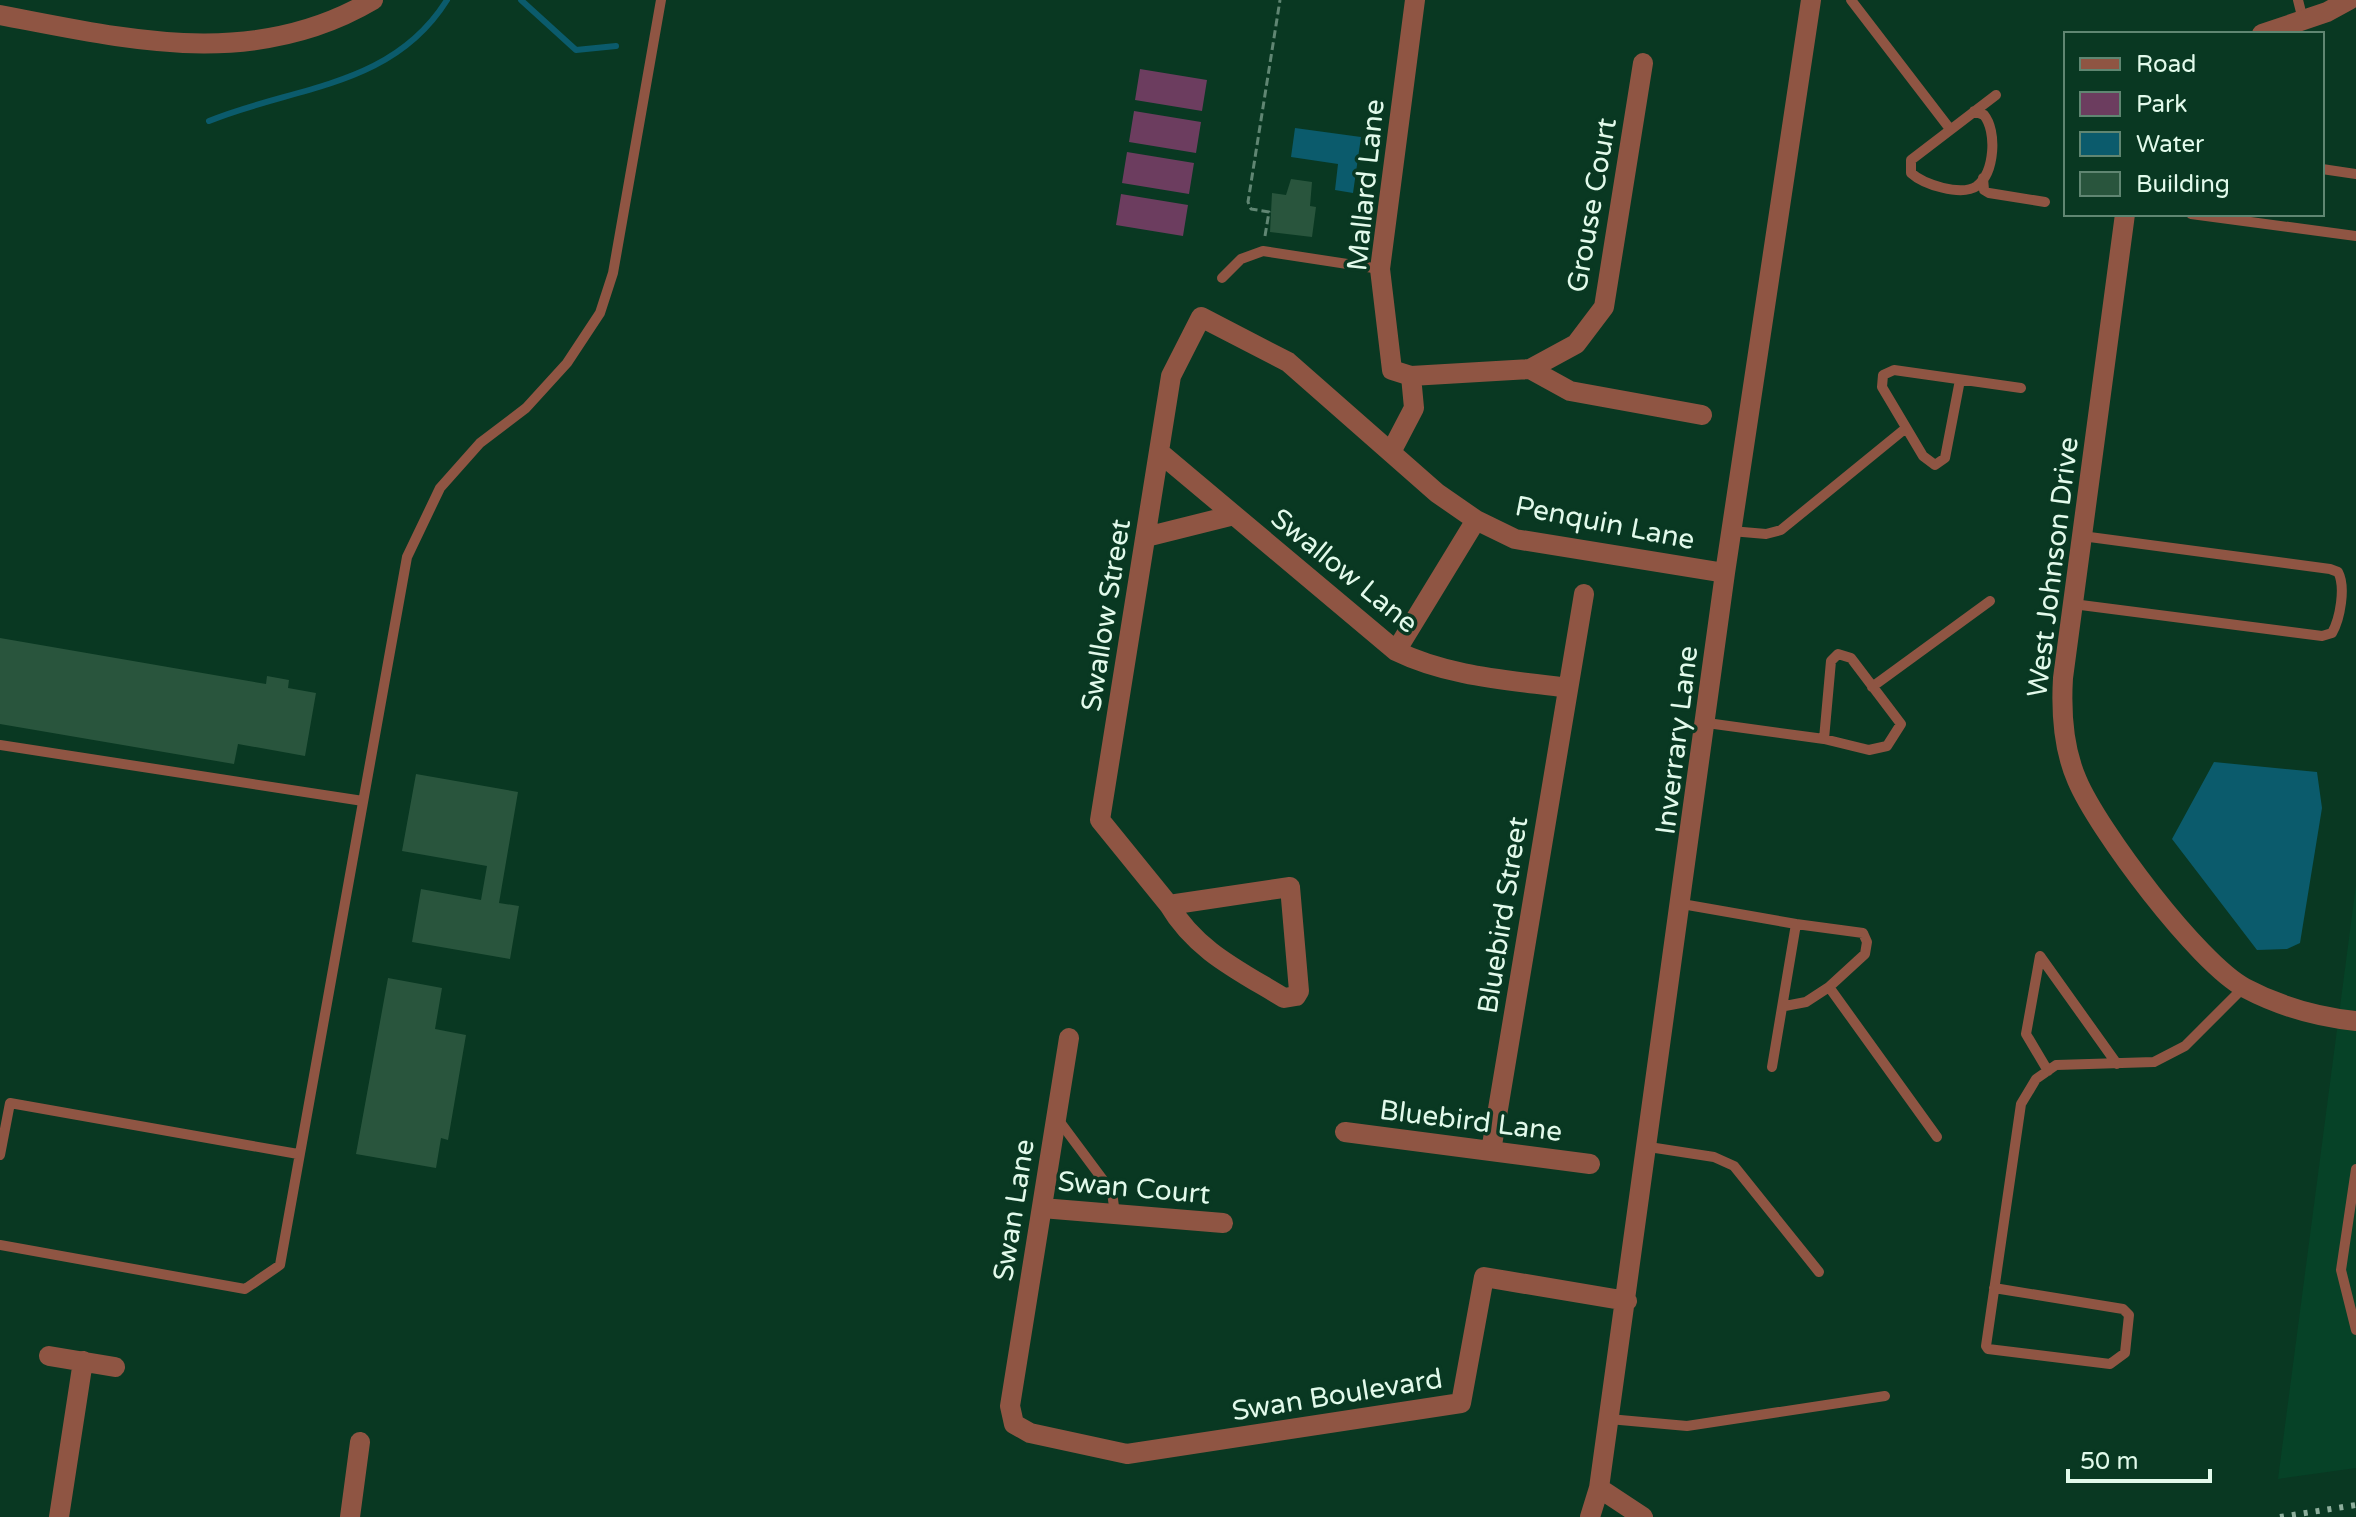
<svg xmlns="http://www.w3.org/2000/svg" width="2356" height="1517" font-family="'Varela Round',sans-serif">
  <style>
    .built { fill: #064227 }
    .green { fill: #6c3d5f }
    .water { fill: #0b5b6c }
    .lines { fill: none; stroke-linecap: round; stroke-linejoin: round }
    .stream { stroke: #0b5b6c; stroke-width: 6 }
    .building { fill: #29553d }
    .path { stroke: #608673; stroke-width: 3; stroke-dasharray: 8 4; stroke-linecap: butt }
    .service { stroke: #8f5543; stroke-width: 10 }
    .minor { stroke: #8f5543; stroke-width: 20 }
    .rail { stroke: #8dae9c; stroke-width: 6; stroke-dasharray: 4 8; stroke-linecap: butt }
    .labels { text-anchor: middle; stroke-width: 7; stroke-linejoin: round; paint-order: stroke }
    .street-label { font-size: 28px; fill: #e2faeb; stroke: #093822 }
  </style>
  <rect width="100%" height="100%" fill="#093822"/>
  <path class="built" d="M2356 885V1468L2278 1479Z"/>
  <path class="green" d="M1140 69 1207 80 1202 111 1135 100Z
    M1134 111 1201 122 1196 153 1129 142Z
    M1127 152 1194 163 1189 194 1122 183Z
    M1121 194 1188 205 1183 236 1116 225Z"/>
  <path class="water" d="M1295 128 1361 137 1353 193 1335 190 1338 164 1291 157Z
    M2214 762 2317 772 2322 808 2300 943 2287 949 2257 950 2172 839Z"/>
  <g class="lines">
    <path class="stream" d="M521 0 576 50 616 46
      M209 121C294 86 392 88 447 0"/>
  </g>
  <path class="building" d="M1291 179 1312 182 1310 206 1316 207 1312 237 1270 232 1272 193 1286 195Z
    M0 638 266 684 267 676 289 680 288 688 316 693 305 756 238 744 234 764 0 724Z
    M416 774 518 792 499 903 519 906 510 959 412 942 421 889 481 900 487 866 402 851Z
    M388 978 442 988 435 1029 466 1035 448 1140 441 1138 436 1168 356 1154Z"/>
  <g class="lines">
    <path class="path" d="M1265 236 1269 212 1251 209 1248 202 1280 0"/>
    <path class="service" d="M1851 0 1950 129
      M2298 0 2303 20
      M1974 111 1984 115C1997 131 1995 172 1977 186 1961 197 1923 184 1911 173V160L1996 95
      M2322 169 2356 174
      M1983 178 1984 190 1989 193 2045 202
      M2191 214 2356 236
      M1222 278 1241 259 1263 251 1380 269
      M1960 380 1945 458 1935 465 1923 456 1882 387 1883 375 1894 370 2021 388
      M1731 531 1766 534 1781 530 1906 428
      M2073 604 2322 636 2332 633C2340 619 2346 587 2338 572L2330 569 2082 536
      M1872 687 1990 601
      M1707 723 1824 739 1869 750 1887 746 1901 724 1851 658 1838 654 1831 661 1824 739
      M0 745 363 801
      M1682 904 1796 924 1772 1067
      M2040 956 2117 1064
      M2040 956 2026 1034 2048 1071
      M1829 987 1937 1137
      M1785 1006 1806 1002 1829 987 1865 954 1867 942 1863 933 1796 924
      M1057 1118 1112 1192 1115 1214
      M1649 1147 1714 1157 1734 1166 1819 1272
      M0 1155 10 1103 298 1154
      M2356 1169 2341 1270 2356 1330
      M0 1245 245 1289 280 1265 407 557 440 488 480 443 526 408 567 363 600 313 613 273 661 0
      M1994 1288 2123 1309 2129 1315 2125 1353 2110 1364 1988 1349 1986 1346 2021 1104 2036 1079 2056 1065 2154 1062 2185 1046 2244 987
      M1609 1419 1687 1426 1885 1396"/>
    <path class="minor" d="M1415 0 1380 269 1392 370 1411 376 1530 369 1576 344 1604 307 1643 63
      M0 15C127 39 253 71 373 0
      M2262 34 2327 12 2349 0
      M2125 214 2063 678C2061 712 2063 748 2077 780 2098 830 2198 963 2245 988 2279 1006 2318 1017 2356 1021
      M1530 369 1570 391 1702 415
      M1159 452 1396 651C1449 677 1510 680 1568 688
      M1391 452 1414 408 1411 376
      M1146 537 1234 515
      M1396 651 1476 520
      M1290 887 1299 991 1296 996 1284 998C1240 971 1196 951 1169 905Z
      M1169 905 1100 820 1171 376 1201 317 1288 362 1437 493 1476 520 1515 539 1725 573
      M1069 1038 1010 1406 1014 1424 1030 1433 1127 1454 1461 1403 1484 1277 1627 1301
      M1345 1132 1590 1164
      M1491 1151 1584 594
      M1042 1208 1223 1223
      M49 1356 115 1367
      M1599 1488 1643 1517
      M59 1517 83 1361
      M350 1517 360 1442
      M1590 1517 1599 1488 1725 573 1811 0"/>
    <path class="rail" d="M2280 1517 2356 1505"/>
  </g>
  <g class="labels">
    <g class="street-label">
      <text transform="translate(1365 185) rotate(-84)" y="10">Mallard Lane</text>
      <text transform="translate(1591 205) rotate(-80)" y="10">Grouse Court</text>
      <text transform="translate(1605 522) rotate(11)" y="10">Penquin Lane</text>
      <text transform="translate(2052 567) rotate(-83)" y="10">West Johnson Drive</text>
      <text transform="translate(1345 570) rotate(39)" y="10">Swallow Lane</text>
      <text transform="translate(1105 615) rotate(-81)" y="10">Swallow Street</text>
      <text transform="translate(1676 740) rotate(-83)" y="10">Inverrary Lane</text>
      <text transform="translate(1502 915) rotate(-81)" y="10">Bluebird Street</text>
      <text transform="translate(1471 1120) rotate(7)" y="10">Bluebird Lane</text>
      <text transform="translate(1134 1187) rotate(5)" y="10">Swan Court</text>
      <text transform="translate(1013 1210) rotate(-81)" y="10">Swan Lane</text>
      <text transform="translate(1337 1394) rotate(-9)" y="10">Swan Boulevard</text>
    </g>
  </g>
  <rect x="2064" y="32" width="260" height="184" fill="#093822" stroke="#608672" stroke-width="2"/>
  <rect x="2080" y="58" width="40" height="12" fill="#8f5543" stroke="#608672" stroke-width="2"/>
  <text x="2136" y="72" font-size="24" fill="#e2faeb">Road</text>
  <rect x="2080" y="92" width="40" height="24" fill="#6c3d5f" stroke="#608672" stroke-width="2"/>
  <text x="2136" y="112" font-size="24" fill="#e2faeb">Park</text>
  <rect x="2080" y="132" width="40" height="24" fill="#0b5b6c" stroke="#608672" stroke-width="2"/>
  <text x="2136" y="152" font-size="24" fill="#e2faeb">Water</text>
  <rect x="2080" y="172" width="40" height="24" fill="#29553d" stroke="#608672" stroke-width="2"/>
  <text x="2136" y="192" font-size="24" fill="#e2faeb">Building</text>
  <path d="M2068 1469v12h142v-12" fill="none" stroke="#e2faeb" stroke-width="4"/>
  <text x="2080" y="1469" font-size="24" fill="#e2faeb" stroke="#093822" stroke-width="6" paint-order="stroke">50 m</text>
</svg>
